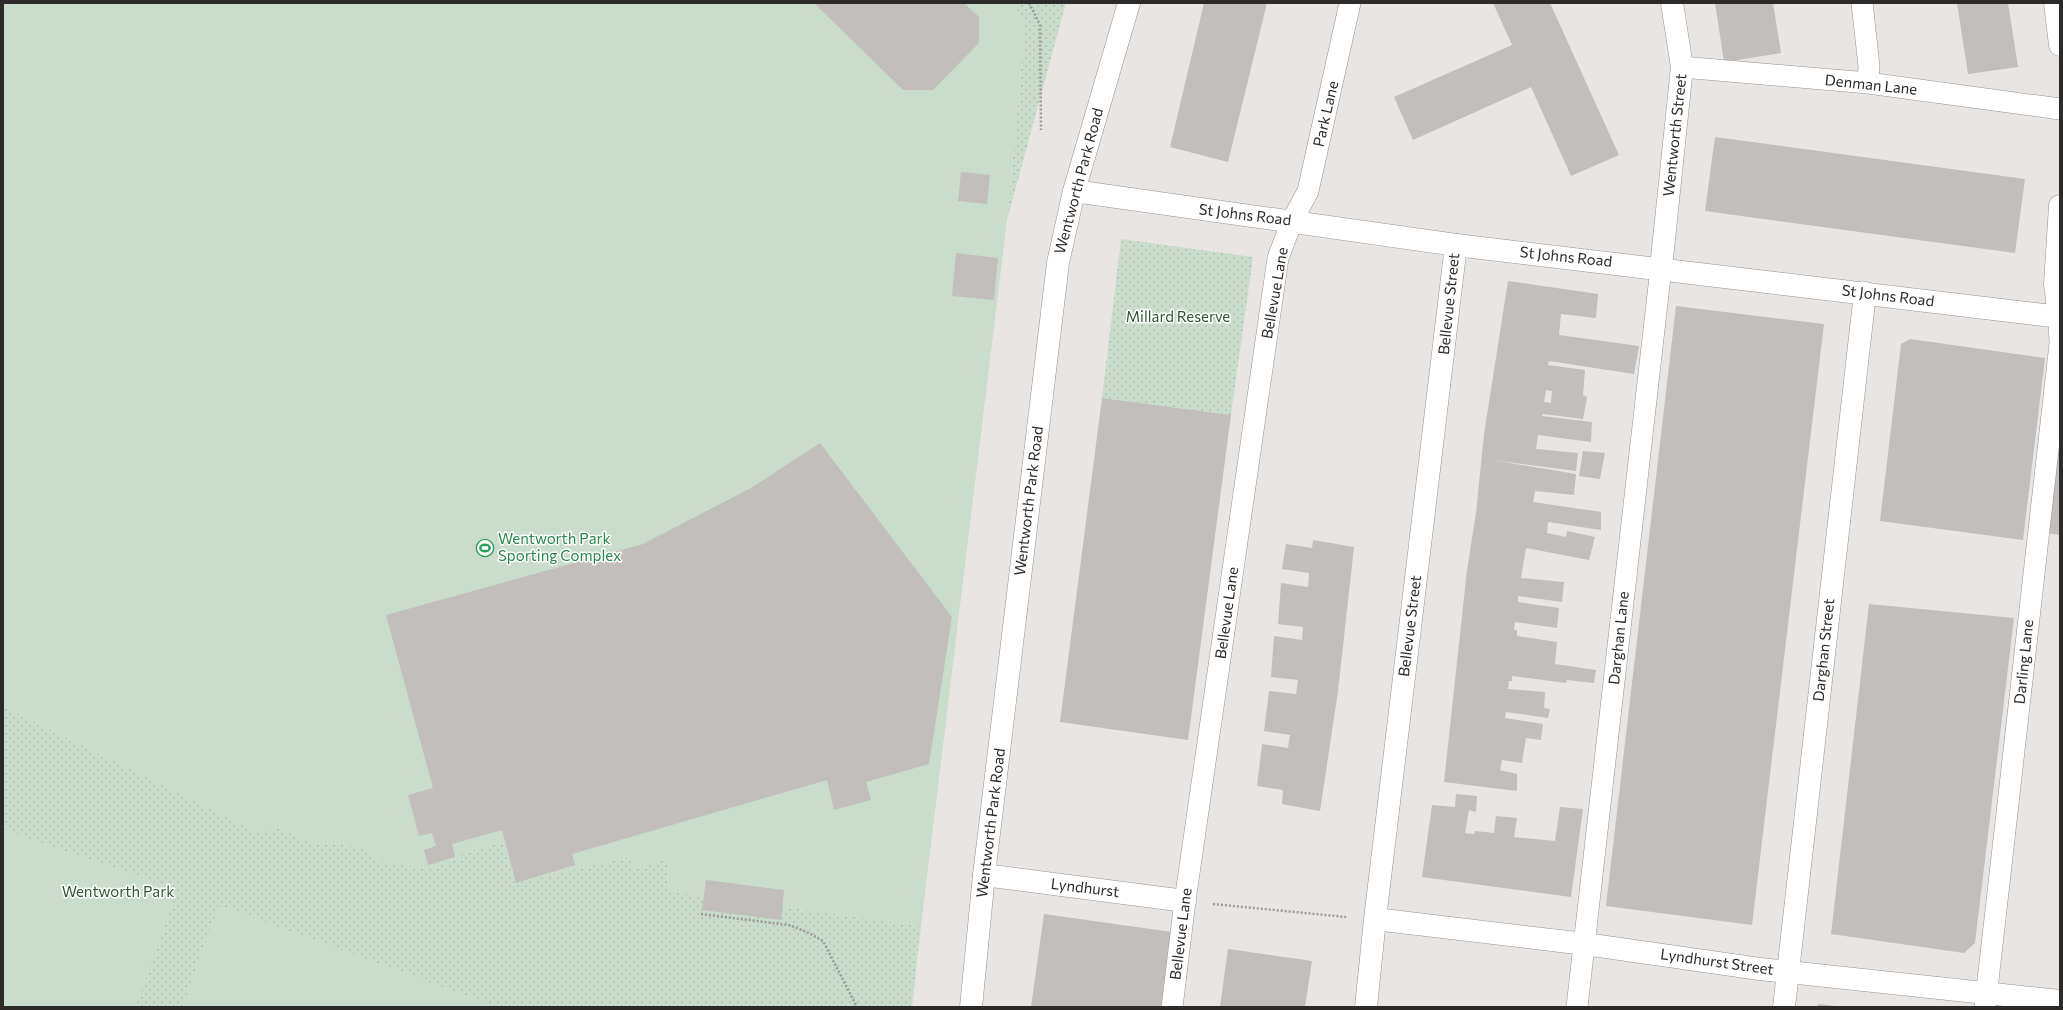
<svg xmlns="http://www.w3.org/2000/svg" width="2063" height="1010" font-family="Commissioner,sans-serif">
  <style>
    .park { fill: url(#park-dots) }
    .pitch { fill: #cadccc }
    .building { fill: #c1bebc; fill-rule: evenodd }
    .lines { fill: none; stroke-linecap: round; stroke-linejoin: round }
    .service-casing { stroke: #969392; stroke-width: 22 }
    .minor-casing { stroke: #969392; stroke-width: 23 }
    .tertiary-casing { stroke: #969392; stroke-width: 23 }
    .path { stroke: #9c9a99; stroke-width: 2.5; stroke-dasharray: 2 2; stroke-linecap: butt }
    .service { stroke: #fff; stroke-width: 21 }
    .minor { stroke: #fff; stroke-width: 22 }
    .tertiary { stroke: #fff; stroke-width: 22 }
    .labels { text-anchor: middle; stroke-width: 3; stroke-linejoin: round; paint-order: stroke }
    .street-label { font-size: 15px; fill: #2c2b2a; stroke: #fff }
    .park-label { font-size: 15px; fill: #2d5535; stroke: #fff }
    .leisure-label { font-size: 15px; fill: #27864d; stroke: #fff; text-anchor: start }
  </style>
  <defs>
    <pattern id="park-dots" width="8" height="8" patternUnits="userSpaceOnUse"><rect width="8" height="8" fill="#cadccc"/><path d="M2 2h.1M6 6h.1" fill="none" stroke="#aebdaf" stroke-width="1.8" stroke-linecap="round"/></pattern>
  </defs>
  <rect width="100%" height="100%" fill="#e8e5e3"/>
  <path class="park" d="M1014 3H1066L1007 220 1025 27Z
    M1121 239 1253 257 1231 415 1102 398Z
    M3 706 262 835 275 827 313 843 358 846 381 862 461 859 460 854 503 842 516 882 631 857 633 869 667 859 668 891 921 926 912 1007H3Z"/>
  <path class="pitch" d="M3 3H1014L1025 27 1007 220 921 926 668 891 667 859 632 869 631 857 516 883 503 842 461 854V859L427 869 381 862 358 846 313 843 275 827 262 835 3 706Z
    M3 829 177 890 136 1007H3Z
    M219 905 498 1007H182Z"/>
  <path class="building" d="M814 3H964L979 17V43L933 90H903Z
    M1204 3H1267L1228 162 1170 147Z
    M1493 3H1550L1619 155 1571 176 1531 87 1413 140 1394 97 1512 45Z
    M1715 3H1773L1781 53 1724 62Z
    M1957 3H2008L2018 67 1968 74Z
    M1715 137 2025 179 2015 253 1705 211Z
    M961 172 990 175 987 204 958 201Z
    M956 253 998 258 994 300 952 296Z
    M1508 281 1598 294 1596 318 1561 314 1559 335 1639 346 1634 374 1549 361 1548 365 1585 370 1583 395 1587 397 1583 419 1543 414 1542 416 1592 422 1591 442 1538 435 1536 449 1578 453 1576 471 1492 460 1576 474 1574 495 1535 491 1533 502 1601 512V530L1548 522 1547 533 1566 537 1567 531 1595 537 1589 560 1526 548 1521 578 1564 582 1562 602 1518 596V602L1559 608 1557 628 1515 622 1514 630H1517V636L1557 642 1555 664 1596 670 1594 683 1567 680 1566 683 1512 676V681H1509L1508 689 1545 692 1544 708 1550 709 1548 718 1506 712 1505 718 1543 724 1541 740 1526 738 1522 763 1502 760 1500 770 1517 774V791L1444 782 1467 570 1476 513 1484 434ZM1546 390 1552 391 1551 403 1544 402Z
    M1676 306 1824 324 1752 925 1606 906Z
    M1910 339 2045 358 2023 540 1880 521 1901 344Z
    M1102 398 1231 415 1188 740 1060 722Z
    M820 443 952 617 929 764 866 782 871 800 834 810 827 780 572 854 575 865 516 883 502 830 452 844 455 857 428 865 424 850 436 846 432 833 419 836 408 795 433 788 386 615 643 544 751 488Z
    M2058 450H2060V535L2047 533Z
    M1583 451 1605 453 1600 479 1579 476Z
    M1313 540 1354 547 1338 691 1320 811 1282 804 1283 790 1257 786 1262 744 1288 748 1290 735 1264 731 1269 691 1296 694 1298 680 1271 677 1274 636 1302 640 1303 627 1278 624 1281 583 1308 587 1309 573 1282 569 1286 544 1312 548Z
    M1869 604 2014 618 1975 943 1964 953 1831 934Z
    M1456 794 1477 796 1476 812 1469 810 1465 833 1474 834 1475 831 1494 833 1496 816 1517 818 1514 837 1555 841 1560 807 1583 809 1571 897 1422 877 1432 805 1455 807Z
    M706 880 784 890 781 920 702 910Z
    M1044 914 1172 932 1162 1007H1031Z
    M1228 949 1312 961 1305 1007H1220Z
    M1818 1004 1836 1006V1007H1818Z"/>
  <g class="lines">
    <defs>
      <path id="service" d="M1862 3 1869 66 1868 83
        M1682 67 1868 83 2060 109
        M1172 1007 1185 901 1278 258 1292 221 1308 191 1350 3
        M1577 1007 1661 268
        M1985 1007 2060 344 2059 317"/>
      <path id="minor" d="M2055 3 2060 45
        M1661 268 1682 67 1672 3
        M2059 317 2055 284 2060 206
        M984 875 1185 901
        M1375 919 1585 944 1760 969 2060 1001
        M1366 1007 1375 919 1456 245
        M1784 1007 1865 293"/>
      <path id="tertiary" d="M1074 191 1456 245 2060 317
        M971 1007 984 875 1058 263 1074 191 1129 3"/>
    </defs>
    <use href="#service" class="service-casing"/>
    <use href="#minor" class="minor-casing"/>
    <use href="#tertiary" class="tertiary-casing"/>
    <path class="path" d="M1029 3 1040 25 1041 130
      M1213 904 1346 917
      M701 914 789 925 807 932 823 941 857 1007"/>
    <use href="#service" class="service"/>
    <use href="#minor" class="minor"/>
    <use href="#tertiary" class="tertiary"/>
  </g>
  <defs>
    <symbol id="stadium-ring" viewBox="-11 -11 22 22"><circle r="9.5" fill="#fff" stroke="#2e9e5b" stroke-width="1.5"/><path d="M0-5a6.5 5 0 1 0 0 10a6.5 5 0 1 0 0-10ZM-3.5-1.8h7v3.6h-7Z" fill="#2e9e5b"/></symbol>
  </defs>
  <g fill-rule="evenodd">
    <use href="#stadium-ring" x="475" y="538" width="20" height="20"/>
  </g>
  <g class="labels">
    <g class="street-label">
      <text transform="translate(1871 85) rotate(6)" y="5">Denman Lane</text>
      <text transform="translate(1326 114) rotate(-77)" y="5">Park Lane</text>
      <text transform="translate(1675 135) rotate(-84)" y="5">Wentworth Street</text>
      <text transform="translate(1079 181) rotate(-75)" y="5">Wentworth Park Road</text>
      <text transform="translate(1245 215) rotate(7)" y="5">St Johns Road</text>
      <text transform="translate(1566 257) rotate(6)" y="5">St Johns Road</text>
      <text transform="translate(1275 293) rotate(-80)" y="5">Bellevue Lane</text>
      <text transform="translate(1888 296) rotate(7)" y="5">St Johns Road</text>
      <text transform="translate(1449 304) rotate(-84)" y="5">Bellevue Street</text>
      <text transform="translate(1029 501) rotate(-83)" y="5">Wentworth Park Road</text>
      <text transform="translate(1227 613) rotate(-82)" y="5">Bellevue Lane</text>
      <text transform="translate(1410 626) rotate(-83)" y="5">Bellevue Street</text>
      <text transform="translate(1619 638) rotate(-84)" y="5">Darghan Lane</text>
      <text transform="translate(1824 650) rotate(-84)" y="5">Darghan Street</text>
      <text transform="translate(2024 662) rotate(-84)" y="5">Darling Lane</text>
      <text transform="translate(991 823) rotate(-83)" y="5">Wentworth Park Road</text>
      <text transform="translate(1085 888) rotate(7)" y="5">Lyndhurst</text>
      <text transform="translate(1181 934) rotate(-83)" y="5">Bellevue Lane</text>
      <text transform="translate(1717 962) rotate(8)" y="5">Lyndhurst Street</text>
    </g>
    <g class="park-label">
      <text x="1178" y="322">Millard Reserve</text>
      <text x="118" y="897">Wentworth Park</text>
    </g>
    <g class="leisure-label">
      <text x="498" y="544">Wentworth Park<tspan x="498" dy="17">Sporting Complex</tspan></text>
    </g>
  </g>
  <rect width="2063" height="1010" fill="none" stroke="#2c2b2a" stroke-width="8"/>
</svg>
